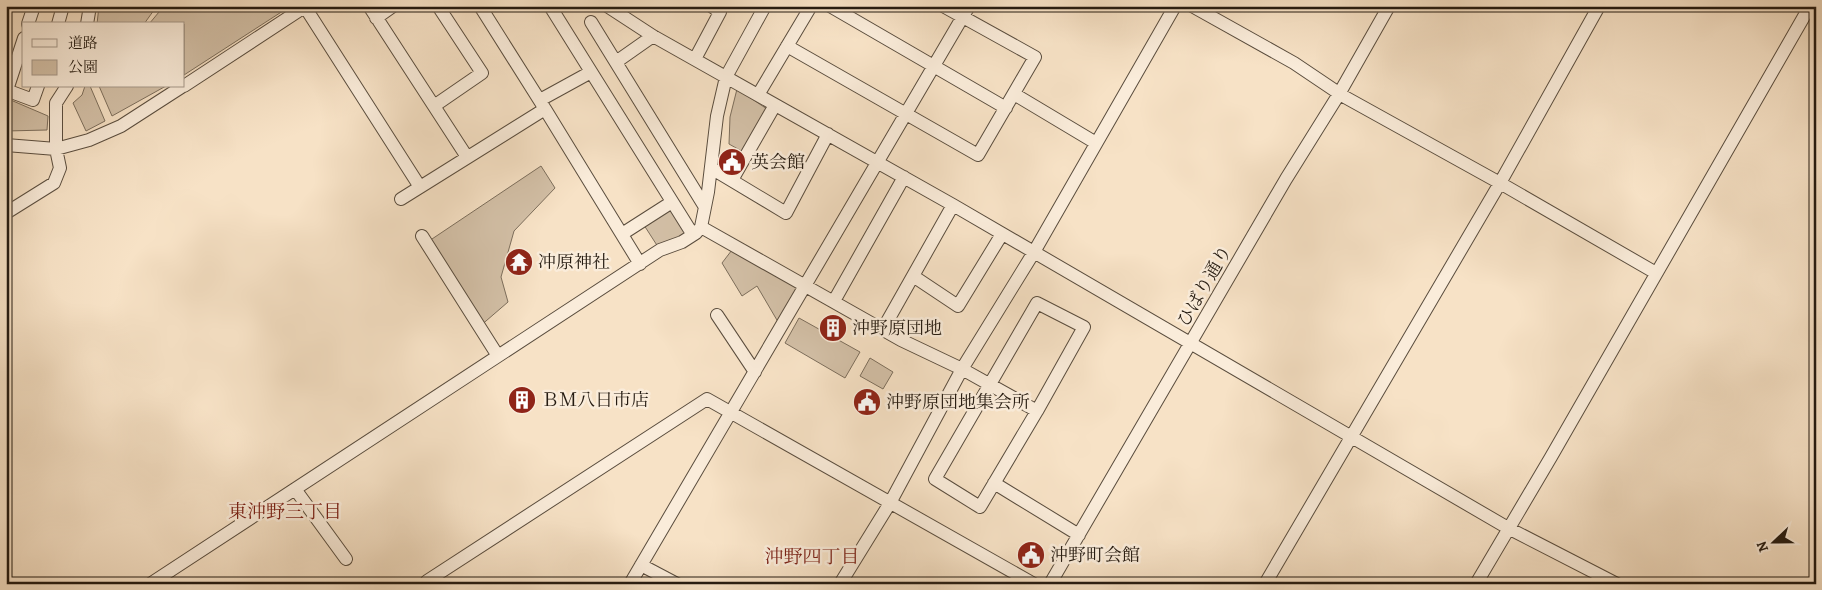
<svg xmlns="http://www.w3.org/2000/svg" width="1822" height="590" font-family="Alegreya,'Noto Serif JP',serif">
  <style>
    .green { fill: #d3c0a7; stroke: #7c6e5c }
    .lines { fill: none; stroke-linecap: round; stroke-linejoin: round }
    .minor-casing { stroke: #5a4d3e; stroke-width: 14 }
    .minor { stroke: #faecda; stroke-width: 12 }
    .labels { text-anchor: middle; stroke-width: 5; stroke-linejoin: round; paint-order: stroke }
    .poi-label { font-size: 18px; fill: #251b11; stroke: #faecda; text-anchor: start }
    .street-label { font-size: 18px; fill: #251b11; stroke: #faecda }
    .neighbourhood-label { font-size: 19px; fill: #7a1f14; stroke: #faecda }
  </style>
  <rect width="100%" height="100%" fill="#f7e2c6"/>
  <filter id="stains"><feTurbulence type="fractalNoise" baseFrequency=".004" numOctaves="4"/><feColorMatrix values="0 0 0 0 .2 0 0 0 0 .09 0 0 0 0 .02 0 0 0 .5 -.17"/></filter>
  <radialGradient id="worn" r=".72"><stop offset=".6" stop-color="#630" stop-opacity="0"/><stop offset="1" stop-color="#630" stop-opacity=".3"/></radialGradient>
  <path class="green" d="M99 6H151L154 10 144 24H97Z
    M164 6H283L286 9 184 75V24H149Z
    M85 86H90L105 121 86 131 73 103 82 95Z
    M99 86H166L112 116Z
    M737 89 767 109 745 153 729 144 730 117Z
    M6 98 48 116 47 130 6 131Z
    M541 166 555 188 514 231 501 277 508 302 479 327 426 243Z
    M672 202 693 235 660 250 642 222Z
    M735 246 805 286 781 327 757 286 742 296 722 263Z
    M799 318 860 352 845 378 785 343Z
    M870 358 893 372 883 389 860 376Z"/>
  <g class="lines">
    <defs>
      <path id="minor" d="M369 6 467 157
        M550 6 693 235
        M607 6 653 36 953 205 1508 528 1617 584
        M830 6 1006 108
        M1192 6 1294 63 1343 96 1500 183 1656 273
        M305 7 420 187
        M376 18 393 6
        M591 22 705 207
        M28 24 34 6
        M58 24 63 6
        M87 24 90 6
        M787 46 978 155 1035 57 943 6
        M695 59 720 12 711 6
        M616 62 653 36
        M184 86 306 6
        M6 90 33 100 38 86
        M6 93 24 38
        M1014 94 1096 143
        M758 95 811 6
        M540 100 591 72
        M434 106 482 73 438 6
        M545 109 640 264
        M6 145 56 149 89 140 121 126 183 86
        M711 168 786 213 828 134
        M732 180 775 105
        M401 199 545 109 480 6
        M6 213 54 183 60 168 56 149V103L67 86
        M701 227 901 340 962 369 1034 252 1175 6
        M622 234 672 202
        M422 236 498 356
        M913 276 958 306 1002 234
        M834 301 904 177
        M1037 303 1084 327 1037 411 980 507 935 479Z
        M717 315 755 372
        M883 329 953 205
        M994 483 1079 535
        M295 489 346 559
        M641 565 677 584
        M150 584 660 250 682 242 696 233 701 227 708 192 717 116 726 77 765 6
        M425 584 427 581 707 399 1034 584
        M630 584 969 6
        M840 584 890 503 962 369 1037 411
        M1050 584 1286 179 1339 94 1389 6
        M1265 584 1500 183 1599 6
        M1476 584 1551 457 1810 6"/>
    </defs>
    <use href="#minor" class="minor-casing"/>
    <use href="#minor" class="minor"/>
  </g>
  <defs>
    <symbol id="civic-disc" viewBox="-11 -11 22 22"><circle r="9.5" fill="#8f2418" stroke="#faecda"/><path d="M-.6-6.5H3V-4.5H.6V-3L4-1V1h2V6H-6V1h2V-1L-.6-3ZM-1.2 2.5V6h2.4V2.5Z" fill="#fff"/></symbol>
    <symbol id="temple-disc" viewBox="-11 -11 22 22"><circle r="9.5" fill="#8f2418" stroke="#faecda"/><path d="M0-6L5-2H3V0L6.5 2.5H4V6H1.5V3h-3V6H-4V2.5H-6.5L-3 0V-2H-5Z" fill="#fff"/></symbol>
    <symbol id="building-disc" viewBox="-11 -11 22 22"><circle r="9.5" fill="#8f2418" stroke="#faecda"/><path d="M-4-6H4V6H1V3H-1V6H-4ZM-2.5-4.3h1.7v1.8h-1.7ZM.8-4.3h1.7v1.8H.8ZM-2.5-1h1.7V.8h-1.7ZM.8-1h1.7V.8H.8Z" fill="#fff"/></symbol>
  </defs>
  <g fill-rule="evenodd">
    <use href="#civic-disc" x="716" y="146" width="32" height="32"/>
    <use href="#temple-disc" x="503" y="246" width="32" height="32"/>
    <use href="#building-disc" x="817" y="312" width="32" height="32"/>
    <use href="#building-disc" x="506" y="384" width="32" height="32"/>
    <use href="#civic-disc" x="851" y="386" width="32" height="32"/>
    <use href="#civic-disc" x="1015" y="539" width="32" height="32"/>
  </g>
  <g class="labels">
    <g class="poi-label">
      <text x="751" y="168">英会館</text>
      <text x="538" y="268">冲原神社</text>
      <text x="852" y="334">沖野原団地</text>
      <text x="541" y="406">ＢＭ八日市店</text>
      <text x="886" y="408">沖野原団地集会所</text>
      <text x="1050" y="561">沖野町会館</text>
    </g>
    <g class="street-label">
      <text transform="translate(1204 286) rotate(-60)" y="6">ひばり通り</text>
    </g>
    <g class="neighbourhood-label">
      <text x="285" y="518">東沖野三丁目</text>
      <text x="812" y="563">沖野四丁目</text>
    </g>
  </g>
  <rect width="1822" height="590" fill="none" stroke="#f7e2c6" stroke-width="25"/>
  <rect x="8" y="8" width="1807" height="575" fill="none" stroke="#251b11" stroke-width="2.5"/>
  <rect x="12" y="12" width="1797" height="565" fill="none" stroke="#251b11"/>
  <rect x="22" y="22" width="162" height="65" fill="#faecda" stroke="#a5988a"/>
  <rect x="32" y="39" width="25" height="8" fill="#faecda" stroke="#a5988a"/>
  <text x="68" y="48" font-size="15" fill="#251b11">道路</text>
  <rect x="32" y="60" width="25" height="15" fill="#d3c0a7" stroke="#a5988a"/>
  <text x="68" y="72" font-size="15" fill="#251b11">公園</text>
  <g transform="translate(1774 542) rotate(248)" stroke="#faecda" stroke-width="4" paint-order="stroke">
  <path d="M0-4L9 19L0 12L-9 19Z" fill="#251b11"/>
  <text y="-8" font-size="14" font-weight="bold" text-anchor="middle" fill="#251b11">N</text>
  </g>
  <rect width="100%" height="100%" filter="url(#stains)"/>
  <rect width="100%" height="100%" fill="url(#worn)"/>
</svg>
